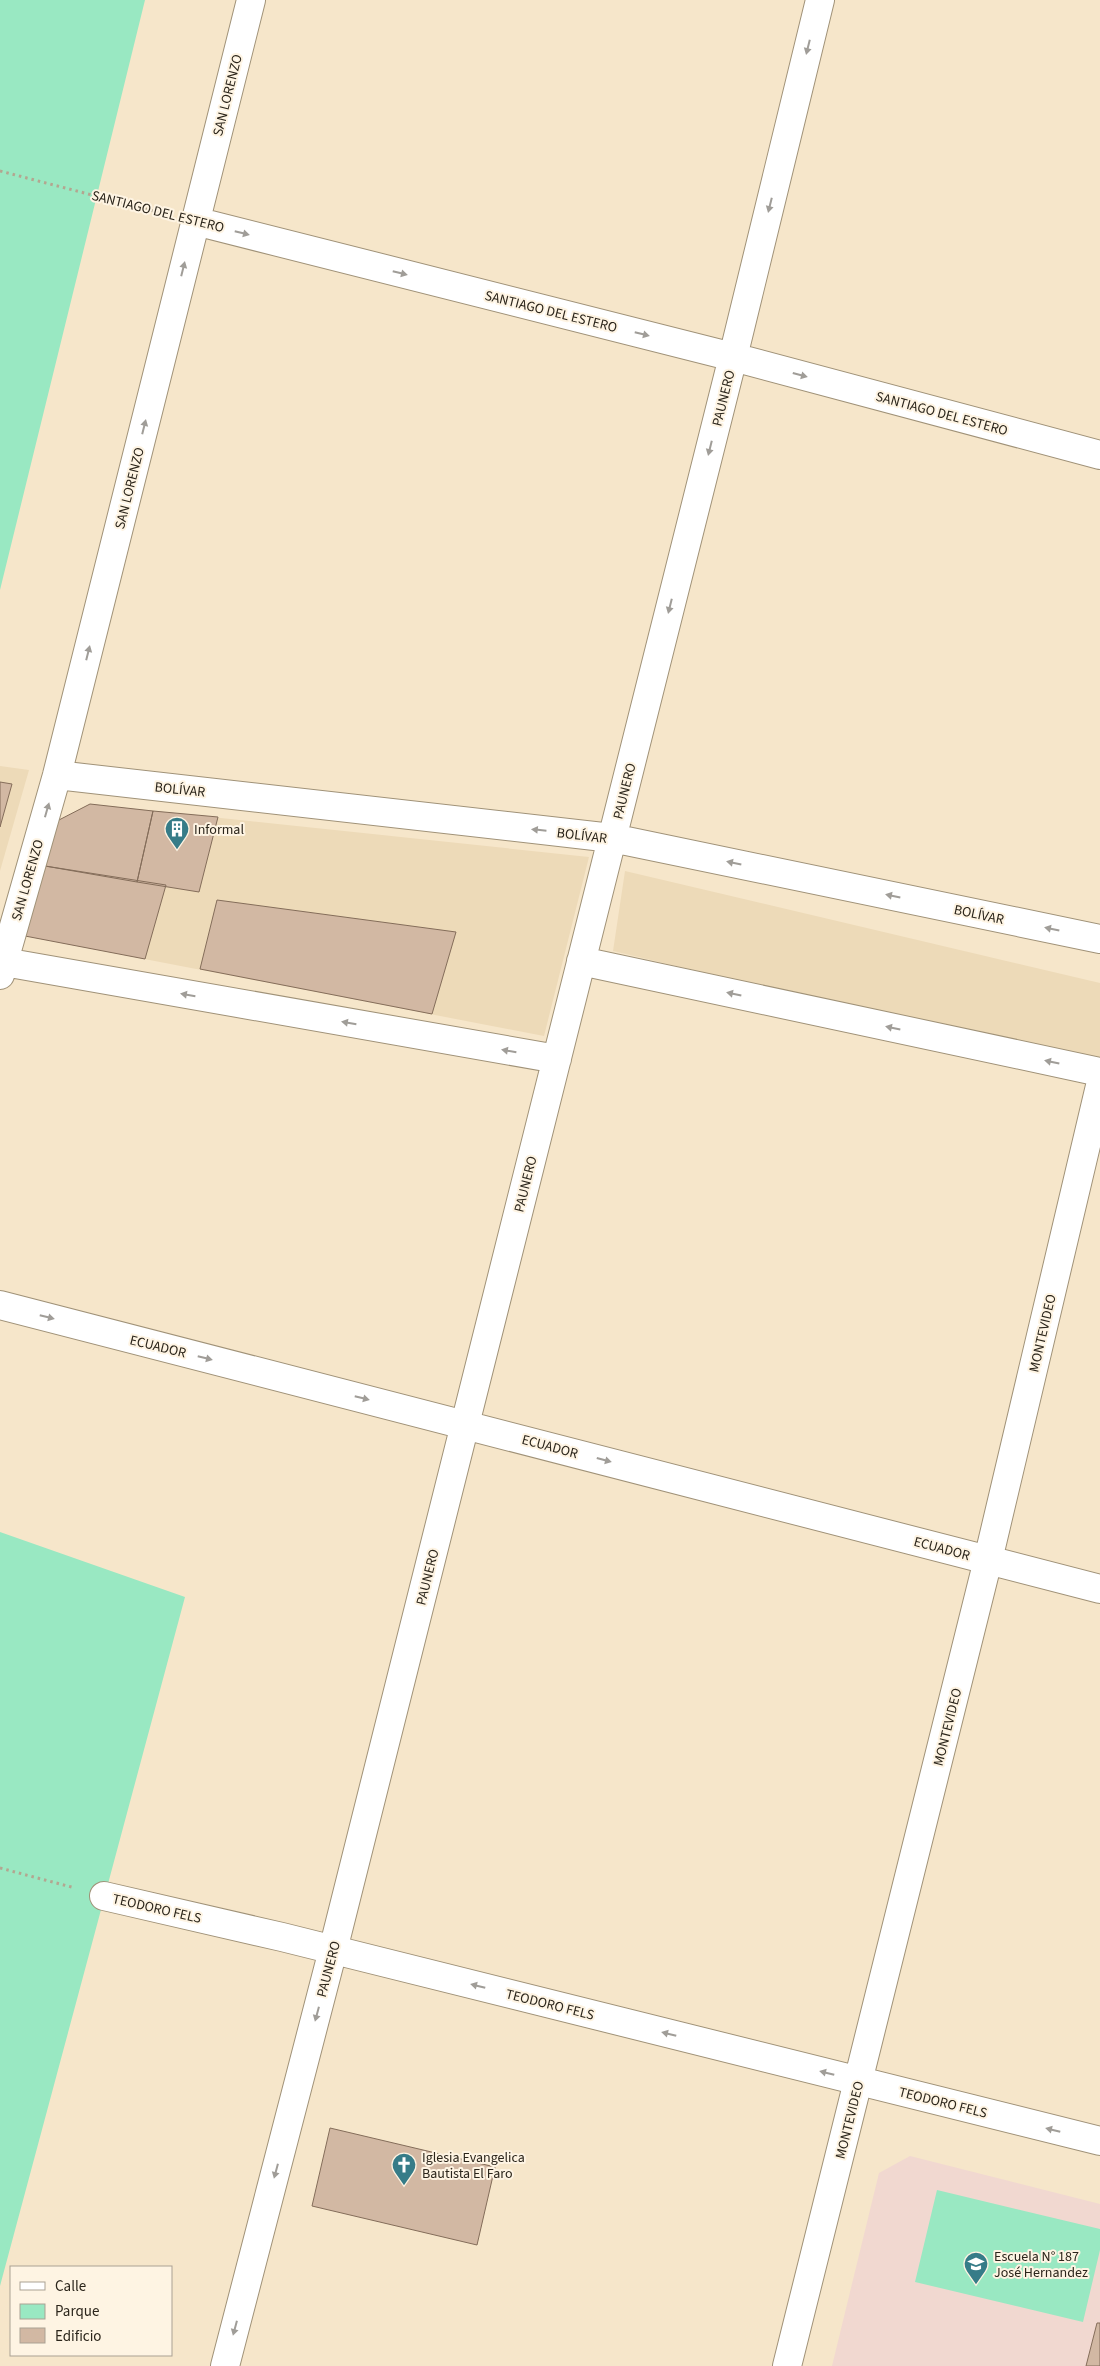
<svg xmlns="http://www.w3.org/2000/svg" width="1100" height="2366" font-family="'Source Sans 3',sans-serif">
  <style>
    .built { fill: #eddab8 }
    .education { fill: #f1d8d0 }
    .green { fill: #99e8c2 }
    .building { fill: #d2b8a3; stroke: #846d5a }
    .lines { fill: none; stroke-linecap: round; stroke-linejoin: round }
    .minor-casing { stroke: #a09278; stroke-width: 30 }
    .path { stroke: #b3a690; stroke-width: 3; stroke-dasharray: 2.5 4; stroke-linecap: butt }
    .minor { stroke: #fff; stroke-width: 28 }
    .oneway { fill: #a09d98 }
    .labels { text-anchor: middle; stroke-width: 4; stroke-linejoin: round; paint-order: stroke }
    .street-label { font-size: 14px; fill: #2b251b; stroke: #fef4e3 }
    .poi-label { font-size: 14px; fill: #2b251b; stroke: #fef4e3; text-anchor: start }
  </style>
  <rect width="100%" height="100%" fill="#f6e6ca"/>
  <path class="built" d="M0 766 29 770 0 871Z
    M90 804 589 857 544 1036 25 936 57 821Z
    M625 871 1100 983V1066L613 951Z"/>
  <path class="education" d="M910 2156 1100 2204V2366H832L879 2173Z"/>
  <path class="green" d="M0 0H145L0 590Z
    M0 1532 185 1597 0 2286Z
    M937 2190 1100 2229V2250L1083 2322 915 2282Z"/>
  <path class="building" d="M0 782 12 784 0 827Z
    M90 804 153 811 137 882 45 866 57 821Z
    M153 811 218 817 199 892 137 882Z
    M45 866 166 885 145 959 25 936Z
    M217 900 456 932 432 1014 200 969Z
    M330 2128 495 2167 477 2245 312 2206Z
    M1097 2323H1100V2366H1086Z"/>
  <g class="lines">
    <defs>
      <path id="minor" d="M195 221 733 357 1100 455
        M57 775 612 838 1100 939
        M581 961 1100 1072
        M4 962 557 1059
        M0 975 57 775 251 0
        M0 1305 1100 1589
        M104 1896 282 1937 1100 2141
        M225 2366 333 1950 733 357 820 0
        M787 2366 988 1560 1100 1086"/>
    </defs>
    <use href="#minor" class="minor-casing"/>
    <path class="path" d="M0 171 165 214
      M0 1868 75 1888"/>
    <use href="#minor" class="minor"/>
  </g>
  <defs><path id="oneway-solid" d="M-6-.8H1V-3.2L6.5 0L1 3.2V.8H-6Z" transform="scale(1.25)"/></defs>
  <g class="oneway">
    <use href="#oneway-solid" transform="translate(808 47) rotate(104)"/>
    <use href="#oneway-solid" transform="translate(770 205) rotate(104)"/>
    <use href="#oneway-solid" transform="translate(242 233) rotate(14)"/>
    <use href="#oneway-solid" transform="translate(183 269) rotate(-76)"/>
    <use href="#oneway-solid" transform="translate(400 273) rotate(14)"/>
    <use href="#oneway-solid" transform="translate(642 334) rotate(14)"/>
    <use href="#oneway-solid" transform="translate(800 375) rotate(15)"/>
    <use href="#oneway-solid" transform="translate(144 427) rotate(-76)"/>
    <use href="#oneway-solid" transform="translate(710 448) rotate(104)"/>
    <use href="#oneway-solid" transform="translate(670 606) rotate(104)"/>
    <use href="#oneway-solid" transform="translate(88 653) rotate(-76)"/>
    <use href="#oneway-solid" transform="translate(47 810) rotate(-74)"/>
    <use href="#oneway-solid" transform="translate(539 830) rotate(-174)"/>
    <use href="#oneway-solid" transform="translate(734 863) rotate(-168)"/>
    <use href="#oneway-solid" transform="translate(893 896) rotate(-168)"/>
    <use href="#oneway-solid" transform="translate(1052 929) rotate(-168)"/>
    <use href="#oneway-solid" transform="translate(734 994) rotate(-168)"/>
    <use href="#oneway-solid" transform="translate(188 995) rotate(-170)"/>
    <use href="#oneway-solid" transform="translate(349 1023) rotate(-170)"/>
    <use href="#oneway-solid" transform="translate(893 1028) rotate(-168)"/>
    <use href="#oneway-solid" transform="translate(509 1051) rotate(-170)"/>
    <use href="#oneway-solid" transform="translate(1052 1062) rotate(-168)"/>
    <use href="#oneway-solid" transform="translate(47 1317) rotate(14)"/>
    <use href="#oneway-solid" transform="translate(205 1358) rotate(14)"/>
    <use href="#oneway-solid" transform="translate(362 1398) rotate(14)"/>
    <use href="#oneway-solid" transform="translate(604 1460) rotate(15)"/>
    <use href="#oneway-solid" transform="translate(478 1986) rotate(-166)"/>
    <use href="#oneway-solid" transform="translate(317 2014) rotate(105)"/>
    <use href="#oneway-solid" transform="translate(669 2034) rotate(-166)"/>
    <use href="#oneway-solid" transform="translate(827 2073) rotate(-166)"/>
    <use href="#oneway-solid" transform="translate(1053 2130) rotate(-166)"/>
    <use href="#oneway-solid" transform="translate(276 2171) rotate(105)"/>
    <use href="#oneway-solid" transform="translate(235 2328) rotate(105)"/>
  </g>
  <defs>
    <symbol id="building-pin" viewBox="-11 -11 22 30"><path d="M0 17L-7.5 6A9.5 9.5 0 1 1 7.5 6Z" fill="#367c88" stroke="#fef4e3"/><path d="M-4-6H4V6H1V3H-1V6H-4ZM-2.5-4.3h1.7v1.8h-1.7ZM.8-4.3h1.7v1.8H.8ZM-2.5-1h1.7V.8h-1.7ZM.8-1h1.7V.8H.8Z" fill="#fff"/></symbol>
    <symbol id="church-pin" viewBox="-11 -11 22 30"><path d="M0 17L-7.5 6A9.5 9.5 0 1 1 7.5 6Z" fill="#367c88" stroke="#fef4e3"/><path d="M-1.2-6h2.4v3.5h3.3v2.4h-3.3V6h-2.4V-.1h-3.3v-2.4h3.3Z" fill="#fff"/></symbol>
    <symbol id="school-pin" viewBox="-11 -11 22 30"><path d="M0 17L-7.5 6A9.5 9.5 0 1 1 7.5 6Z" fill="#367c88" stroke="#fef4e3"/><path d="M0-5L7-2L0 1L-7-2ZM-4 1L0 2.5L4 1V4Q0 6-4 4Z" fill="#fff"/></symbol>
  </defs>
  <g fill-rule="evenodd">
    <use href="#building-pin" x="163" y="815" width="28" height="38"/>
    <use href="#church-pin" x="390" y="2151" width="28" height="38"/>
    <use href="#school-pin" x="962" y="2250" width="28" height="38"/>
  </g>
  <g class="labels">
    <g class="street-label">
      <text transform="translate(227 95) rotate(-76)" y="5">SAN LORENZO</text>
      <text transform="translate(158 211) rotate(14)" y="5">SANTIAGO DEL ESTERO</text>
      <text transform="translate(551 311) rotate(14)" y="5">SANTIAGO DEL ESTERO</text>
      <text transform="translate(723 398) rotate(-76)" y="5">PAUNERO</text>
      <text transform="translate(942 413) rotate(15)" y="5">SANTIAGO DEL ESTERO</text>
      <text transform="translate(129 488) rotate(-76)" y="5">SAN LORENZO</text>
      <text transform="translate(180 789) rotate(6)" y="5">BOLÍVAR</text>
      <text transform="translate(624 791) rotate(-76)" y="5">PAUNERO</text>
      <text transform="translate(582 835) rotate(7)" y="5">BOLÍVAR</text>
      <text transform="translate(27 880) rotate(-74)" y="5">SAN LORENZO</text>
      <text transform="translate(979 914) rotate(12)" y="5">BOLÍVAR</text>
      <text transform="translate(525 1184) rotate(-76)" y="5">PAUNERO</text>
      <text transform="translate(1042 1333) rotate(-77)" y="5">MONTEVIDEO</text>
      <text transform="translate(158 1346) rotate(14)" y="5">ECUADOR</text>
      <text transform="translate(550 1446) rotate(15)" y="5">ECUADOR</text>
      <text transform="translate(942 1548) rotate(15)" y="5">ECUADOR</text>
      <text transform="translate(427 1577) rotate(-76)" y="5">PAUNERO</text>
      <text transform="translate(947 1727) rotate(-76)" y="5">MONTEVIDEO</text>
      <text transform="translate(157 1908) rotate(13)" y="5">TEODORO FELS</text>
      <text transform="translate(328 1969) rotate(-75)" y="5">PAUNERO</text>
      <text transform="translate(550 2004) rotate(14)" y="5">TEODORO FELS</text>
      <text transform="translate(943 2102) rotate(14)" y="5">TEODORO FELS</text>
      <text transform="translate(849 2120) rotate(-76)" y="5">MONTEVIDEO</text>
    </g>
    <g class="poi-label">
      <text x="194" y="834">Informal</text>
      <text x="422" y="2162">Iglesia Evangelica<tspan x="422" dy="16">Bautista El Faro</tspan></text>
      <text x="994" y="2261">Escuela N° 187<tspan x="994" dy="16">José Hernandez</tspan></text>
    </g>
  </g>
  <rect x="10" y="2266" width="162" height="90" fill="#fef4e3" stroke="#aaa193"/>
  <rect x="20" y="2282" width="25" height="8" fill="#ffffff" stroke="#aaa193"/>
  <text x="55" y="2291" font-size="15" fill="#2b251b">Calle</text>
  <rect x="20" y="2304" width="25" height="15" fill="#99e8c2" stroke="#aaa193"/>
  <text x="55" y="2316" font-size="15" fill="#2b251b">Parque</text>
  <rect x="20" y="2328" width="25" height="15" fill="#d2b8a3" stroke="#aaa193"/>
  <text x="55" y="2341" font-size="15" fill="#2b251b">Edificio</text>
</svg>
